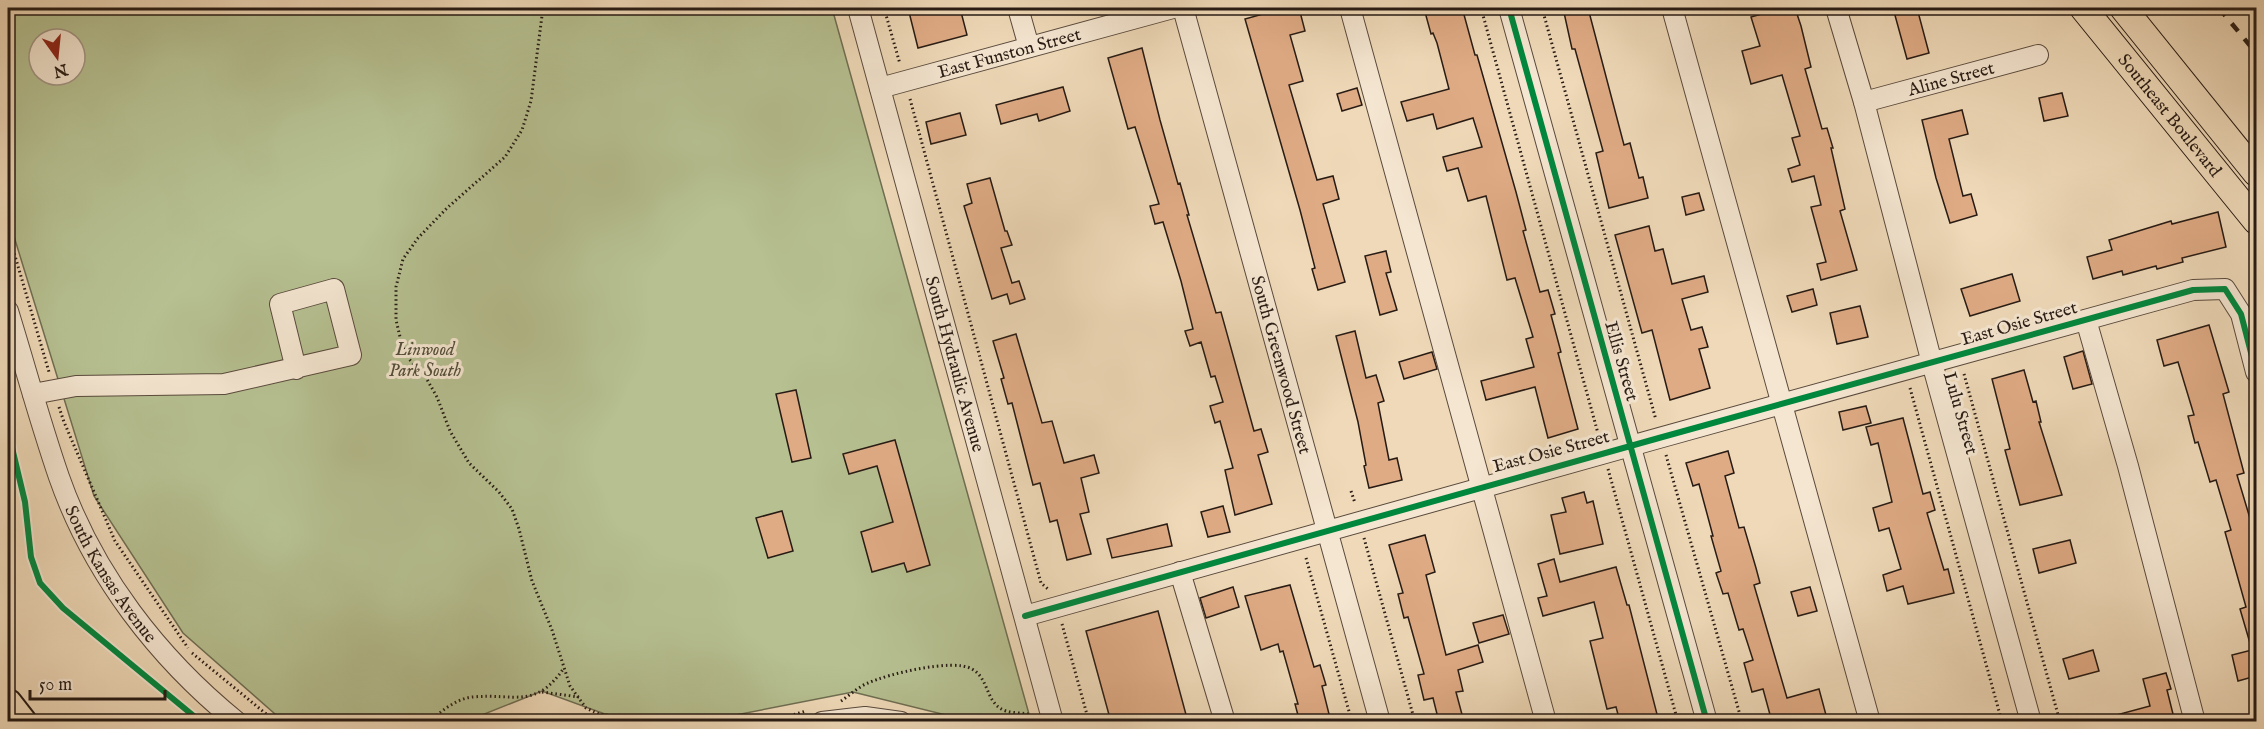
<svg xmlns="http://www.w3.org/2000/svg" width="2264" height="729" font-family="'IM FELL English',serif">
  <style>
    .green { fill: #b6c091; stroke: #6e6e52; stroke-width: 1.5; fill-rule: evenodd }
    .building { fill: #dfab85; stroke: #271b14; stroke-width: 1.5 }
    .lines { fill: none; stroke-linecap: round; stroke-linejoin: round }
    .minor-casing { stroke: #594a3d; stroke-width: 22 }
    .major-casing { stroke: #271b14; stroke-width: 28 }
    .highway-casing { stroke: #271b14; stroke-width: 32 }
    .path { stroke: #271b14; stroke-width: 3; stroke-dasharray: 1.5 3; stroke-linecap: butt }
    .minor { stroke: #f5e6d1; stroke-width: 20 }
    .major { stroke: #efd9b8; stroke-width: 26 }
    .highway { stroke: #efd9b8; stroke-width: 28 }
    .rail { stroke: #271b14; stroke-width: 4.5; stroke-dasharray: 10 10; stroke-linecap: butt }
    .cycleway-casing { stroke: #f5e6d1; stroke-width: 10 }
    .cycleway { stroke: #00873e; stroke-width: 6 }
    .labels { text-anchor: middle; stroke-width: 6; stroke-linejoin: round; paint-order: stroke }
    .street-label { font-size: 18px; fill: #271b14; stroke: #f5e6d1 }
    .park-label { font-size: 18px; font-style: italic; fill: #524d3a; stroke: #f5e6d1 }
  </style>
  <rect width="100%" height="100%" fill="#efd9b8"/>
  <filter id="stains"><feTurbulence type="fractalNoise" baseFrequency=".00333" numOctaves="4"/><feColorMatrix values="0 0 0 0 .2 0 0 0 0 .09 0 0 0 0 .02 0 0 0 .5 -.17"/></filter>
  <radialGradient id="worn" r=".72"><stop offset=".6" stop-color="#630" stop-opacity="0"/><stop offset="1" stop-color="#630" stop-opacity=".3"/></radialGradient>
  <path class="green" d="M8 8H832L1029 714 962 719 853 692 705 721H624L542 691 467 721H283L183 633 94 496 8 217ZM39 39H75V75H39Z"/>
  <path class="building" d="M908 8H960L967 35 918 48Z
    M1285 8H1299L1305 31 1290 35 1303 81 1289 85 1317 180 1333 176 1339 199 1323 204 1345 282 1318 290 1312 269 1315 268 1300 210 1245 19Z
    M1441 8H1453L1454 14 1463 11 1475 55H1477L1516 192 1526 230 1523 231 1540 292 1548 290 1555 314 1551 315 1561 352 1558 353 1578 429 1548 438 1535 387 1486 400 1481 381 1534 367 1526 339 1533 337 1515 278 1507 280 1486 196 1468 201 1458 168 1447 171 1443 157 1482 147 1473 118 1437 129 1433 114 1407 121 1401 102 1449 89 1437 43 1433 33 1431 34 1425 12Z
    M1563 8H1588L1624 145 1630 143 1639 178 1643 177 1648 198 1609 208 1596 153 1603 151 1575 49H1572Z
    M1783 8H1795L1801 26 1811 67 1805 69 1822 129 1827 128 1833 148H1831L1845 209 1840 211 1857 270 1821 280 1817 264 1826 262 1811 207 1821 205 1814 176 1792 182 1788 169 1800 165 1792 138 1800 136 1782 75 1751 84 1742 51 1760 46 1751 17Z
    M1893 8H1917L1929 53 1907 59Z
    M1142 48 1160 120 1178 184 1180 183 1189 215H1187L1216 313 1221 312 1254 431 1261 429 1268 452 1258 455 1272 504 1235 515 1225 470 1233 468 1220 421 1215 423 1210 406 1223 402 1215 376 1211 377 1201 342 1190 346 1185 331 1193 329 1181 281 1163 222 1155 224 1150 206 1159 204 1135 127 1128 129 1108 58Z
    M1063 87 1070 111 1039 121 1037 114 1001 124 996 105Z
    M1357 88 1362 105 1342 111 1337 94Z
    M2062 93 2068 116 2044 121 2039 98Z
    M1962 110 1968 134 1949 139 1963 196 1971 194 1977 215 1950 223 1936 178 1922 120Z
    M960 113 966 135 931 144 926 122Z
    M990 178 1005 231H1007L1012 245 1001 248 1012 283 1019 281 1025 299 1010 304 1007 294 992 299 964 206 972 203 967 184Z
    M1699 193 1704 210 1686 215 1682 197Z
    M2218 212 2226 247 2182 258 2183 262 2157 269 2156 266 2123 275 2122 271 2093 279 2087 257 2112 250 2109 240 2171 221 2172 224Z
    M1649 226 1655 251 1663 249 1672 284 1704 276 1708 292 1682 299 1691 330 1702 327 1708 347 1699 349 1710 388 1670 400 1652 330 1642 333 1615 235Z
    M1386 251 1391 272 1386 273 1397 310 1380 315 1365 256Z
    M2012 274 2020 301 1970 316 1961 289Z
    M1813 289 1817 305 1792 312 1787 296Z
    M1860 306 1868 337 1837 344 1830 313Z
    M2209 325 2229 392 2223 394 2244 473 2237 475 2252 525 2256 524V676L2238 681 2232 655 2252 650 2240 609 2246 607 2225 532 2231 530 2216 480 2210 482 2198 442 2195 443 2188 416 2194 415 2178 362 2164 366 2157 340Z
    M1355 331 1366 378 1376 375 1384 401 1378 403 1389 460 1397 458 1402 480 1369 488 1364 466 1366 465 1358 422 1336 336Z
    M1016 334 1042 423 1052 421 1064 463 1094 455 1099 473 1081 478 1089 512 1080 514 1091 554 1067 560 1057 520 1050 522 1040 483 1033 485 1012 403 1008 404 1001 379 1004 378 993 341Z
    M2083 351 2092 384 2073 389 2064 357Z
    M1432 352 1437 369 1404 379 1399 362Z
    M2024 370 2033 402 2036 401 2041 422H2039L2062 495 2020 505 2005 450 2010 449 1992 379Z
    M796 390 811 458 792 462 776 394Z
    M1866 406 1871 423 1843 430 1839 412Z
    M1903 418 1923 494 1930 492 1935 510 1927 513 1944 570 1948 569 1954 593 1908 604 1903 586 1887 591 1883 575 1901 569 1889 528 1879 531 1873 508 1892 502 1878 443 1871 445 1866 427Z
    M895 440 930 565 907 572 904 563 872 572 861 532 893 522 877 466 849 474 843 454Z
    M1728 451 1734 473 1725 476 1739 528 1744 527 1756 568 1760 583 1754 585 1787 698 1819 689 1826 715 1805 722H1772L1763 689 1752 692 1744 663 1753 660 1743 629 1739 630 1728 593 1723 594 1716 573 1721 571 1711 536H1713L1699 484 1693 486 1686 463Z
    M1584 492 1587 503 1593 501 1603 544 1560 554 1551 515 1566 512 1562 498Z
    M1223 506 1230 532 1208 537 1201 512Z
    M782 511 793 551 768 558 756 518Z
    M1167 524 1172 546 1112 558 1107 539Z
    M1425 535 1435 572 1426 575 1446 655 1478 645 1483 662 1458 670 1463 691 1456 692 1464 722H1439L1433 698 1424 700 1418 675 1424 674 1408 617 1404 618 1398 594 1403 593 1389 545Z
    M2070 540 2076 563 2039 573 2033 549Z
    M1554 559 1560 582 1616 567 1627 605H1629L1659 722H1620L1616 707 1607 709 1590 641 1603 638 1594 602 1543 616 1538 598 1547 596 1538 564Z
    M1290 585 1314 667 1320 665 1326 685 1322 686 1331 722H1307L1306 717 1299 719 1295 704H1298L1283 651 1280 652 1278 644 1261 650 1245 596Z
    M1233 587 1239 607 1206 618 1200 598Z
    M1810 587 1817 611 1798 616 1791 592Z
    M1158 611 1188 722H1111L1086 631Z
    M1503 615 1509 634 1479 643 1473 623Z
    M2093 650 2099 671 2069 679 2063 659Z
    M2166 673 2171 689 2167 690 2175 722H2110L2109 717 2150 706 2143 679Z"/>
  <g class="lines">
    <defs>
      <g id="minor">
        <path id="s1" d="M858 8 1053 722"/>
        <path d="M1018 8 1029 47"/>
        <path id="s2" d="M1183 8 1380 722"/>
        <path d="M1350 8 1546 722"/>
        <path d="M1509 8 1707 722"/>
        <path d="M1672 8 1870 722"/>
        <path d="M1836 8 1864 102 1932 363 2031 722"/>
        <path id="s3" d="M880 88 1173 8"/>
        <path id="s4" d="M1864 102 2038 55"/>
        <path id="s5" d="M8 311C25 366 40 422 59 477 93 574 158 658 237 722"/>
        <path d="M2086 320 2128 466 2195 722"/>
        <path d="M33 394 76 386 224 384 351 355 334 289 280 304 296 369"/>
        <path d="M1180 572 1225 722"/>
        <path d="M1025 616C1413 504 1804 399 2193 290L2225 289 2241 314 2256 372"/>
        <path d="M822 722 865 717 901 722"/>
      </g>
      <g id="major">
        <path id="s6" d="M2083 8 2256 221"/>
        <path d="M2123 8 2256 173"/>
      </g>
      <path id="highway" d="M8 704 22 722"/>
    </defs>
    <use href="#minor" class="minor-casing"/>
    <use href="#major" class="major-casing"/>
    <use href="#highway" class="highway-casing"/>
    <path class="path" d="M543 8 531 101 522 130 505 157 447 208 418 238 403 259 396 287V320L401 341 408 358 425 376 437 397 450 431 469 463 499 492 512 509 519 529 532 581 552 630 570 686 586 708 599 714 631 719 636 722
      M884 8 900 64
      M1481 8 1599 437
      M1542 8 1656 420
      M910 99 1041 583 1049 590
      M8 232 49 372
      M1964 374 2060 722
      M1910 388 2002 722
      M59 407 64 422 115 541 188 648
      M1666 455 1742 722
      M1608 469 1678 722
      M1351 491 1355 503
      M1364 538 1415 722
      M1306 558 1352 722
      M1062 624 1089 722
      M192 653 276 722
      M542 692 579 697
      M841 701C850 695 858 687 868 683 888 674 953 658 972 669 990 679 985 704 1006 711 1013 713 1022 713 1029 714L1032 722
      M430 722C440 711 458 698 473 697 515 693 535 710 564 668
      M768 722 806 711"/>
    <use href="#minor" class="minor"/>
    <use href="#major" class="major"/>
    <use href="#highway" class="highway"/>
    <path class="rail" d="M2219 8 2256 53"/>
    <defs>
      <path id="cycleway" d="M1509 8 1707 722
        M8 431 25 502 31 557 40 583 63 608 201 722
        M1025 616C1413 504 1804 399 2193 290L2225 289 2241 314 2256 372"/>
    </defs>
    <use href="#cycleway" class="cycleway-casing"/>
    <use href="#cycleway" class="cycleway"/>
  </g>
  <g class="labels">
    <g class="street-label">
      <text dy="6" stroke="none"><textPath href="#s3" startOffset="134">East Funston Street</textPath></text>
      <text dy="6" stroke="none"><textPath href="#s4" startOffset="90">Aline Street</textPath></text>
      <text dy="6" stroke="none"><textPath href="#s6" startOffset="138">Southeast Boulevard</textPath></text>
      <text transform="translate(2019 323) rotate(-16)" y="6">East Osie Street</text>
      <text transform="translate(1622 361) rotate(74)" y="6">Ellis Street</text>
      <text dy="6" stroke="none"><textPath href="#s1" startOffset="369">South Hydraulic Avenue</textPath></text>
      <text dy="6" stroke="none"><textPath href="#s2" startOffset="370">South Greenwood Street</textPath></text>
      <text transform="translate(1961 413) rotate(74)" y="6">Lulu Street</text>
      <text transform="translate(1551 451) rotate(-15)" y="6">East Osie Street</text>
      <text dy="6" stroke="none"><textPath href="#s5" startOffset="284">South Kansas Avenue</textPath></text>
    </g>
    <g class="park-label">
      <text x="425" y="355">Linwood<tspan x="425" dy="21">Park South</tspan></text>
    </g>
  </g>
  <rect width="2264" height="729" fill="none" stroke="#efd9b8" stroke-width="30"/>
  <rect x="9" y="9" width="2246" height="711" fill="none" stroke="#271b14" stroke-width="3"/>
  <rect x="15" y="15" width="2234" height="699" fill="none" stroke="#271b14" stroke-width="1.5"/>
  <g transform="translate(57 57) rotate(165)"><circle r="28" fill="#f5e6d1" stroke="#a39585" stroke-width="1.5"/>
  <path d="M0-4.5L10 22L0 15L-10 22Z" fill="#8f2418"/>
  <text y="-9" font-size="16" font-weight="bold" text-anchor="middle" fill="#271b14">N</text>
  </g>
  <path d="M30 690v9h135v-9" fill="none" stroke="#271b14" stroke-width="3"/>
  <text x="39" y="690" font-size="18" fill="#271b14" stroke="#f5e6d1" stroke-width="4.5" paint-order="stroke">50 m</text>
  <rect width="100%" height="100%" filter="url(#stains)"/>
  <rect width="100%" height="100%" fill="url(#worn)"/>
</svg>
